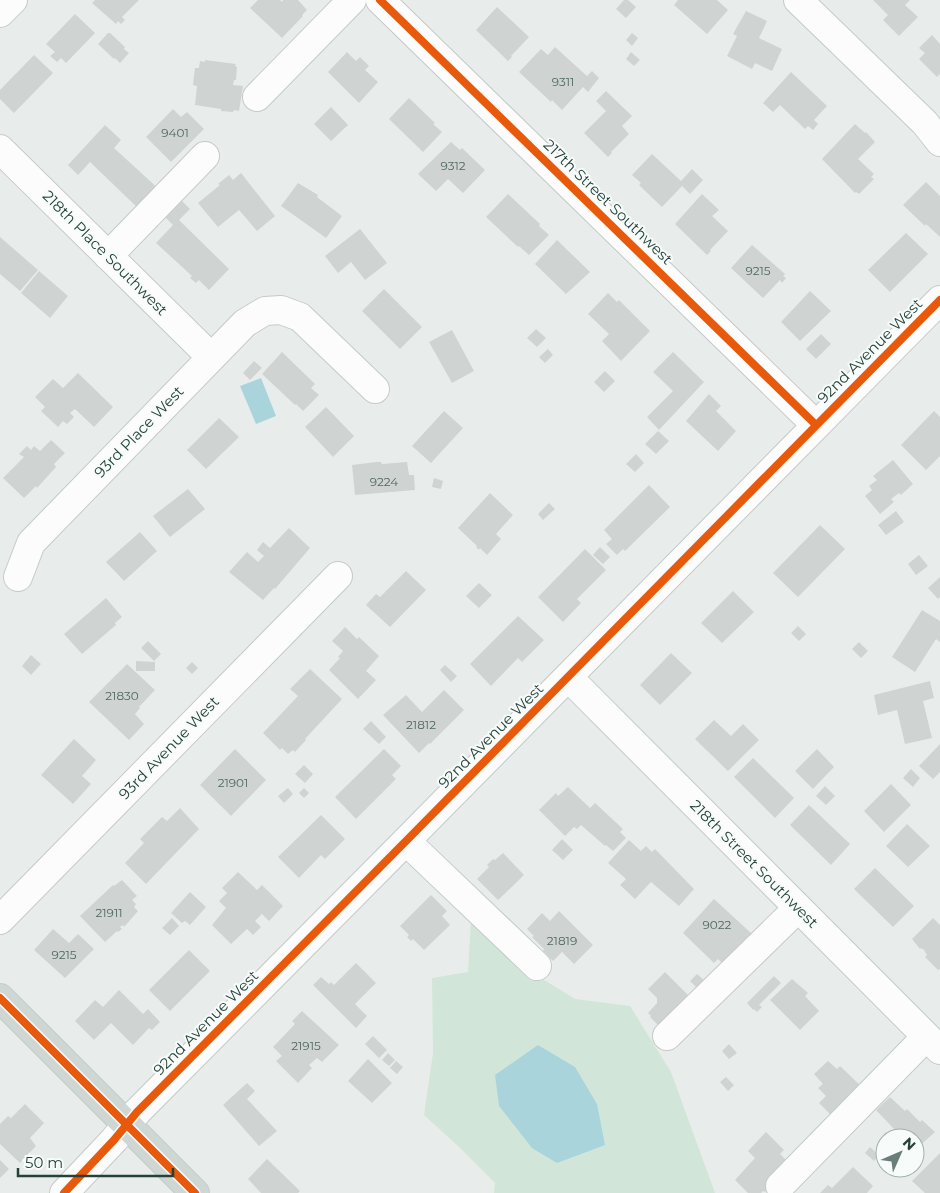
<svg xmlns="http://www.w3.org/2000/svg" width="940" height="1193" font-family="Montserrat,sans-serif">
  <style>
    .green { fill: #d1e6d8 }
    .water { fill: #a9d4db }
    .building { fill: #cfd4d2 }
    .lines { fill: none; stroke-linecap: round; stroke-linejoin: round }
    .minor-casing { stroke: #c5cac8; stroke-width: 30 }
    .major-casing { stroke: #c3ccc9; stroke-width: 30 }
    .minor { stroke: #fcfcfc; stroke-width: 28 }
    .major { stroke: #cfd7d5; stroke-width: 28 }
    .cycleway-casing { stroke: #f7fbf9; stroke-width: 11 }
    .cycleway { stroke: #e8590c; stroke-width: 8 }
    .labels { text-anchor: middle; stroke-width: 4; stroke-linejoin: round; paint-order: stroke }
    .number-label { font-size: 12px; fill: #506761 }
    .street-label { font-size: 15px; fill: #24423a; stroke: #f7fbf9 }
  </style>
  <rect width="100%" height="100%" fill="#e8edeb"/>
  <path class="green" d="M472 902 523 967 575 999 630 1006 671 1072 715 1193H494L495 1183 458 1146 424 1115 433 1053 432 978 468 972Z"/>
  <path class="water" d="M261 378 276 416 256 424 240 386Z
    M538 1045 575 1067 597 1104 605 1145 557 1163 532 1148 499 1106 495 1075Z"/>
  <path class="building" d="M95 0H139L122 17 125 20 121 24 118 21 116 24 92 3Z
    M258 0H280L282 2 283 0H298L307 10 302 15 303 16 282 38 250 8Z
    M624 0H628L636 7 626 18 616 9Z
    M678 0H717L728 10 707 34 674 5Z
    M873 0H910L905 5 918 17 899 36 883 20 888 15Z
    M497 7 529 37 511 56 512 57 508 61 476 30Z
    M746 11 767 21 759 38 782 49 772 71 755 63 752 69 727 56 737 36 733 34Z
    M75 14 95 33 66 63 61 58 57 62 50 56 55 52 46 44Z
    M108 33H110L125 47 124 49 129 53 120 63 115 58 114 59 98 44Z
    M632 33 638 38 632 46 626 40Z
    M932 35 940 44V74L937 77 919 59 925 53 919 48Z
    M555 47 587 76 592 71 599 78 588 92 583 87 562 110 552 100 551 102 519 72 541 49 548 55Z
    M347 52 356 61 360 57 369 66 365 70 378 82 359 103 328 72Z
    M631 52 640 60 634 66 626 59Z
    M34 55 53 73 14 113 0 99V90Z
    M205 60 236 64 235 66 237 67 236 80H234L233 85 243 86 239 111 234 110 233 112 221 111V109L195 105 197 86 193 85 195 68H199L200 61 205 62Z
    M791 72 827 106 814 120 818 124 813 130 808 126 805 129 780 105 773 112 763 103Z
    M606 91 632 116 622 126 629 134 611 152 612 153 608 157 584 133 606 111 596 101Z
    M409 98 435 123 433 124 442 132 423 152 389 119Z
    M331 107 348 125 331 141 314 124Z
    M173 109 181 117 187 112 204 129 171 162 146 137Z
    M855 124 865 133 866 132 875 142 858 159 874 174 871 177 874 179 859 194 856 192 855 193 822 159Z
    M105 125 121 140 114 148 161 191 142 212 90 162 78 175 68 165Z
    M451 142 460 150 462 148 485 170 463 193 448 179 436 191 418 174Z
    M652 154 681 181 692 169 703 180 690 194 682 186 662 207 639 185 641 183 632 175Z
    M241 173 275 216 257 231 239 210 218 227 198 203 220 185 218 184 229 175 233 180Z
    M926 182 940 196V237L926 224 925 226 903 205Z
    M298 183 318 195 317 197 342 216 326 238 281 206Z
    M508 194 540 224 539 226 549 235 529 255 519 246 518 247 486 217Z
    M702 194 719 210 712 216 728 231 710 250 711 251 707 255 675 224Z
    M179 198 190 209 179 220 229 269 209 290 199 280 196 283 190 278 192 276 156 243 173 225 163 215Z
    M360 229 387 263 365 280 351 262 338 273 325 256Z
    M906 233 928 254 890 292 868 270Z
    M0 237 38 270 20 291 0 274Z
    M557 240 590 272 566 294 535 264Z
    M752 245 785 274 783 276 786 278 782 283 780 280 763 298 731 268Z
    M39 271 68 296 50 318 21 293Z
    M384 289 422 327 400 349 362 311Z
    M810 291 831 311 800 341 781 322Z
    M608 293 617 302 619 300 650 331 621 361 602 341 609 334 588 314Z
    M536 329 546 338 537 347 527 338Z
    M452 330 474 371 452 383 429 342Z
    M821 334 831 344 816 359 806 349Z
    M548 349 553 355 545 363 539 357Z
    M282 352 315 384 311 388 319 395 303 411 296 404 295 405 262 374Z
    M673 352 704 382 659 430 647 417 673 391 653 372Z
    M254 361 262 368 250 380 243 373Z
    M605 371 615 381 604 392 594 382Z
    M78 373 113 407 94 427 75 409 70 413 74 417 67 424 63 421 58 427 41 411 45 407 35 397 53 379 63 388Z
    M709 394 721 406 716 411 736 431 718 451 686 421Z
    M326 407 354 436 333 457 305 427Z
    M444 411 463 428 431 463 412 446Z
    M934 411 940 417V456L926 470 901 445Z
    M219 418 239 437 206 469 187 450Z
    M658 431 669 441 656 454 645 444Z
    M51 440 65 453 54 464 56 467 37 488 36 486 24 498 3 478 24 457 19 454 27 446 31 450 34 446 40 451Z
    M636 454 644 463 635 472 626 464Z
    M893 460 913 484 901 495 899 493 891 499 894 502 880 514 865 496 872 490 869 486 877 480 873 476Z
    M376 462H381L382 464 407 462 409 475H414L415 490 355 495 352 465Z
    M434 478 443 481 441 489 432 487Z
    M649 485 670 507 625 551 623 549 617 555 606 544 612 539 604 530Z
    M188 489 205 509 170 537 153 516Z
    M490 493 513 515 496 534 501 539 487 555 480 548 479 550 476 547 477 546 458 528Z
    M549 503 555 509 543 520 538 514Z
    M896 511 904 522 886 535 878 525Z
    M820 525 845 549 798 597 773 573Z
    M289 528 310 548 275 589 274 588 263 600 229 572 247 552 258 562 264 556 257 550 263 542 270 548Z
    M140 532 157 551 124 581 106 562Z
    M600 547 610 557 603 564 593 555Z
    M585 549 606 570 577 599 581 603 563 622 538 597Z
    M919 555 928 566 916 575 908 564Z
    M406 571 426 590 390 627 366 605 376 594 380 597Z
    M940 577V597L938 599 928 588Z
    M479 583 492 595 479 608 466 596Z
    M733 591 754 612 722 643 701 623Z
    M106 598 122 617 115 623 116 625 82 654 64 634Z
    M922 610 940 621V642L936 639 915 672 892 657Z
    M518 616 544 640 522 662 518 658 491 686 470 664Z
    M798 626 806 634 799 641 791 633Z
    M345 627 357 639 359 637 379 656 366 671 376 680 358 699 329 670 340 658 338 657 343 651 332 641Z
    M148 641 161 654 154 661 141 648Z
    M859 642 868 651 861 658 852 649Z
    M671 653 692 673 660 705 640 685Z
    M31 655 41 664 31 675 22 666Z
    M136 661 155 662V671H136Z
    M192 662 198 668 192 674 186 668Z
    M127 664 155 690 139 707 140 708 135 714 144 724 129 740 89 702Z
    M445 665 457 676 451 682 440 670Z
    M310 669 342 699 305 739 306 740 295 752 293 750 288 754 282 748 280 750 263 733 298 696 290 689Z
    M930 681 934 698 923 701 932 738 905 744 897 710 878 715 874 695Z
    M444 690 464 710 430 744 429 743 419 753 383 715 406 695 422 712Z
    M714 720 731 736 743 724 759 740 728 771 695 739Z
    M371 721 386 737 379 744 363 729Z
    M74 739 96 760 82 776 91 784 73 804 41 775Z
    M940 744V772L933 779 919 766Z
    M235 749 266 780 231 816 200 785Z
    M384 749 401 766 392 775 396 779 356 819 335 797Z
    M817 749 834 767 813 789 795 771Z
    M753 758 794 798 775 818 734 777Z
    M304 765 313 774 305 783 295 774Z
    M911 769 920 778 913 787 903 778Z
    M891 784 911 805 884 832 864 811Z
    M825 786 835 796 826 805 816 796Z
    M568 787 590 808 595 803 623 829 620 832 626 838 613 851 606 845 605 846 581 825 577 829 574 827 565 836 539 810 556 793 558 796Z
    M288 788 293 794 284 803 278 796Z
    M304 788 309 793 304 798 299 793Z
    M809 805 850 844 831 865 790 825Z
    M180 808 199 829 146 884 125 863 144 843 140 839 162 817 167 821Z
    M321 815 345 839 325 859 321 855 299 878 278 857Z
    M907 824 930 846 908 867 886 846Z
    M562 839 573 850 563 860 552 850Z
    M629 840 641 851 646 846 652 852 655 849 694 889 679 906 651 882 635 899 620 885 626 879 608 863Z
    M503 853 524 875 498 900 477 879 489 867 487 865 493 859 495 860Z
    M875 868 914 906 893 927 854 889Z
    M238 872 257 890 262 885 283 906 269 921 262 914 255 921 261 927 253 935 247 929 231 944 212 925 226 908 219 901 227 893 222 888Z
    M122 880 137 896 132 900 136 904 134 907 138 911 124 927 123 925 120 927 122 929 118 932 117 931 105 942 80 916 113 885 114 886Z
    M190 892 206 907 190 925 185 921 182 923 171 913Z
    M431 895 447 911 442 916 450 925 424 950 413 939 411 941 407 937 409 935 400 926Z
    M714 899 751 933 736 949 738 951 724 965 718 959 714 963 683 933Z
    M559 911 593 945 574 964 562 952 553 961 543 951 544 949 532 937 534 936 527 929 542 913 550 921Z
    M172 918 179 926 170 935 162 928Z
    M933 918 940 925V969L938 970 925 957 927 955 924 950 921 948 920 949 912 939Z
    M53 929 69 943 78 934 94 949 65 978 34 950Z
    M189 950 210 971 170 1011 149 990Z
    M356 963 376 983 355 1004 367 1016 356 1028 313 985 321 977 329 984 331 982 334 985Z
    M665 972 693 1000 661 1028 650 1017 651 1016 648 1013 657 1003V998L648 989Z
    M697 974 705 981 698 989 690 981Z
    M774 976 781 983 759 1005 762 1007 757 1012 754 1009 753 1010 747 1003Z
    M792 979 808 993 805 996 819 1011 800 1030 770 1000Z
    M119 990 143 1014 148 1009 160 1022 152 1030 149 1028 133 1045 111 1023 94 1040 75 1021 95 1000 103 1007Z
    M302 1011 339 1045 322 1062 317 1058 309 1065 312 1068 298 1083 276 1061 282 1056 273 1047 295 1024 292 1021Z
    M373 1036 387 1050 379 1058 365 1044Z
    M729 1044 737 1053 729 1059 722 1051Z
    M388 1053 395 1060 389 1066 382 1060Z
    M368 1059 392 1083 372 1103 348 1081Z
    M396 1061 403 1067 397 1074 390 1068Z
    M828 1061 837 1069 840 1066 865 1090 836 1120 819 1103 826 1096 818 1088 823 1084 814 1074Z
    M726 1077 734 1085 728 1091 720 1082Z
    M247 1083 255 1091 247 1099 277 1131 259 1146 223 1105Z
    M890 1097 905 1111 907 1109 920 1122 922 1120 935 1132 915 1150V1138L886 1137 894 1129 876 1110Z
    M25 1104 44 1123 30 1138 36 1146 20 1163 0 1144V1124L8 1116 11 1118Z
    M766 1132 784 1150 780 1154 791 1165 765 1192 763 1191 761 1193H748L735 1180 755 1158 748 1151Z
    M870 1147 879 1155 874 1161 865 1153Z
    M940 1153V1193H925L912 1181Z
    M267 1159 300 1191 298 1193H261L248 1179Z
    M0 1160 9 1169 0 1178Z
    M853 1167 873 1186 867 1193H820L828 1185 832 1188Z"/>
  <g class="lines">
    <defs>
      <path id="minor" d="M380 0 816 425
        M798 0 925 123 940 142
        M0 13 13 0
        M257 97 352 0
        M0 149 211 357
        M108 256 205 156
        M18 577 31 543 245 323 265 311 281 310 300 317 375 389
        M568 677 940 1050
        M406 841 537 966
        M0 920 338 576
        M667 1036 797 909
        M780 1186 926 1037
        M64 1193 114 1140 137 1112 406 841 940 300"/>
      <path id="major" d="M0 998 195 1193"/>
    </defs>
    <use href="#minor" class="minor-casing"/>
    <use href="#major" class="major-casing"/>
    <use href="#minor" class="minor"/>
    <use href="#major" class="major"/>
    <defs>
      <path id="cycleway" d="M380 0 816 425
        M0 998 195 1193
        M64 1193 114 1140 137 1112 406 841 940 300"/>
    </defs>
    <use href="#cycleway" class="cycleway-casing"/>
    <use href="#cycleway" class="cycleway"/>
  </g>
  <g class="labels">
    <g class="number-label">
      <text x="563" y="86">9311</text>
      <text x="175" y="137">9401</text>
      <text x="453" y="170">9312</text>
      <text x="758" y="275">9215</text>
      <text x="384" y="486">9224</text>
      <text x="122" y="700">21830</text>
      <text x="421" y="729">21812</text>
      <text x="233" y="787">21901</text>
      <text x="109" y="917">21911</text>
      <text x="717" y="929">9022</text>
      <text x="562" y="945">21819</text>
      <text x="64" y="959">9215</text>
      <text x="306" y="1050">21915</text>
    </g>
    <g class="street-label">
      <text transform="translate(608 202) rotate(44)" y="5">217th Street Southwest</text>
      <text transform="translate(105 253) rotate(45)" y="5">218th Place Southwest</text>
      <text transform="translate(870 351) rotate(-45)" y="5">92nd Avenue West</text>
      <text transform="translate(139 432) rotate(-46)" y="5">93rd Place West</text>
      <text transform="translate(491 736) rotate(-45)" y="5">92nd Avenue West</text>
      <text transform="translate(169 748) rotate(-46)" y="5">93rd Avenue West</text>
      <text transform="translate(754 864) rotate(45)" y="5">218th Street Southwest</text>
      <text transform="translate(206 1023) rotate(-45)" y="5">92nd Avenue West</text>
    </g>
  </g>
  <g transform="translate(900 1153) rotate(45)"><circle r="24" fill="#f7fbf9" stroke="#a3b1ad"/>
  <path d="M0-4L9 19L0 12L-9 19Z" fill="#697e78"/>
  <text y="-8" font-size="14" font-weight="bold" text-anchor="middle" fill="#24423a">N</text>
  </g>
  <path d="M18 1168v8h155v-8" fill="none" stroke="#24423a" stroke-width="2.5"/>
  <text x="25" y="1168" font-size="15" fill="#24423a" stroke="#f7fbf9" stroke-width="4" paint-order="stroke">50 m</text>
</svg>
